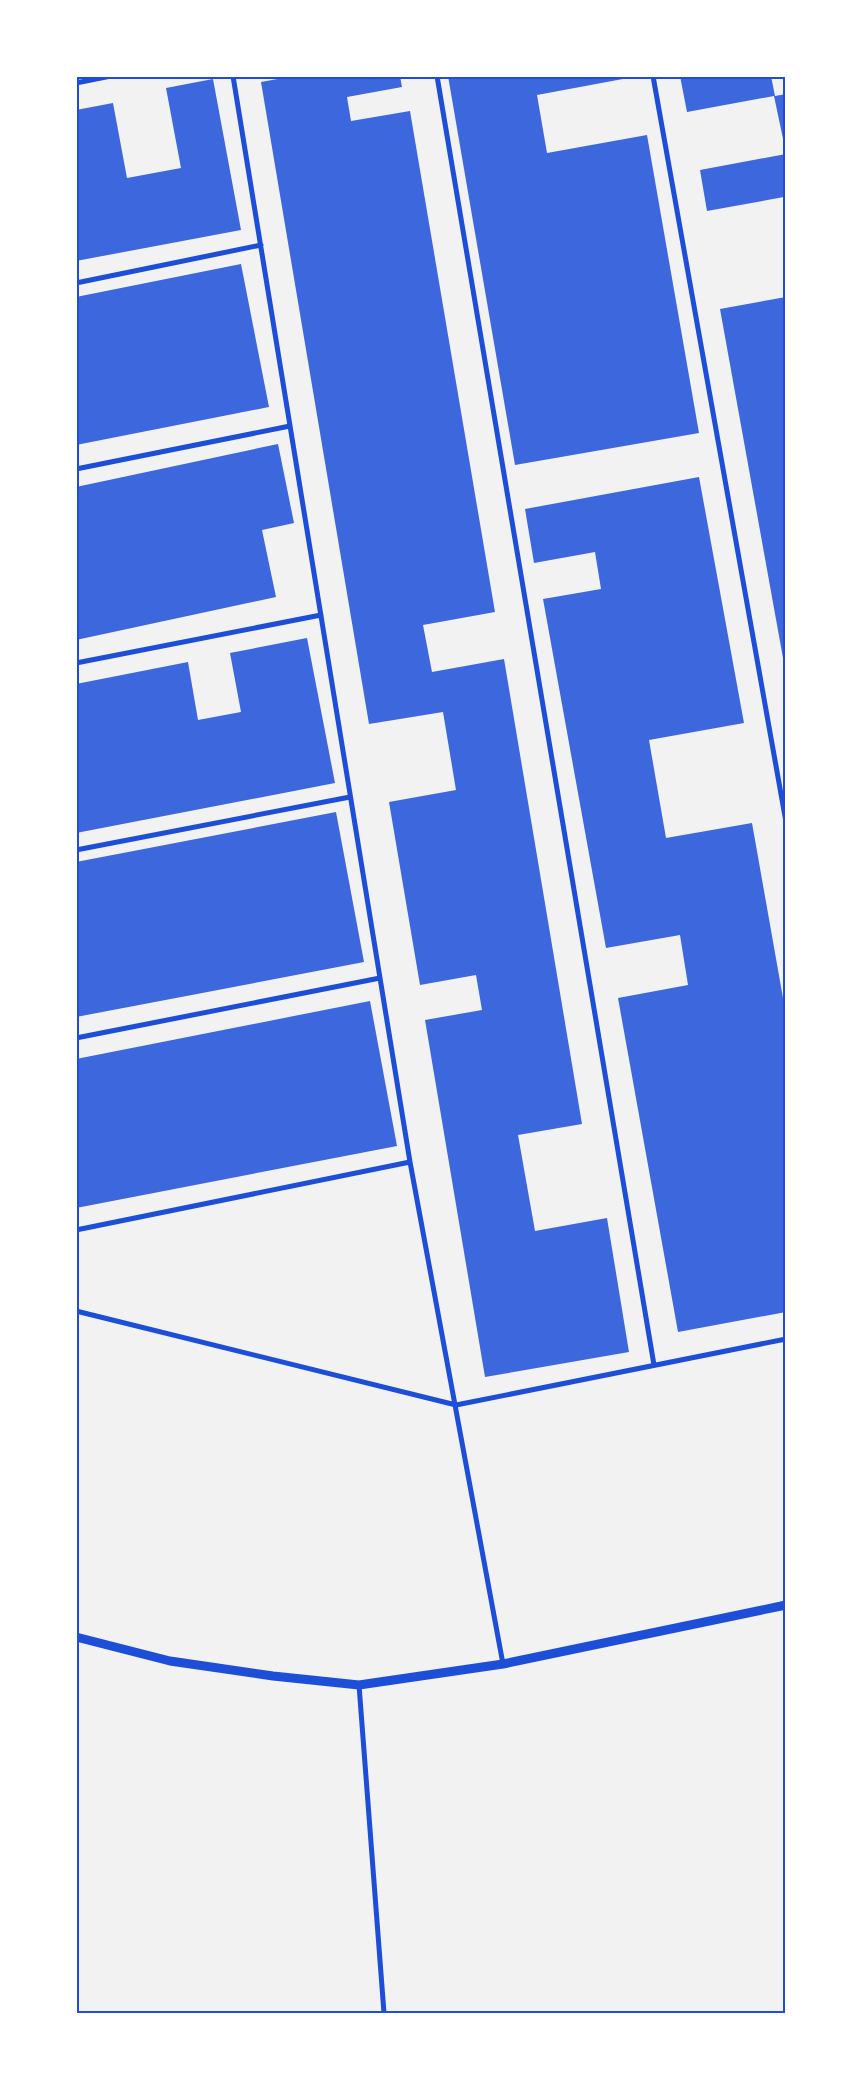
<svg xmlns="http://www.w3.org/2000/svg" width="862" height="2089" font-family="'Roboto Serif',serif">
  <style>
    .building { fill: #3d67dc }
    .lines { fill: none; stroke-linecap: round; stroke-linejoin: round }
    .minor { stroke: #1d4ed8; stroke-width: 5 }
    .tertiary { stroke: #1d4ed8; stroke-width: 9 }
    .neatline { fill: none; stroke: #1d4ed8; stroke-width: 2 }
  </style>
  <rect width="100%" height="100%" fill="#f2f2f2"/>
  <path class="building" d="M294 76H400L402 87 347 97 351 121 410 111 495 612 423 625 432 672 504 659 582 1124 518 1135 535 1231 607 1218 629 1352 485 1377 425 1020 482 1010 476 975 420 985 389 802 456 790 443 712 369 724 261 82Z
    M448 76H639L537 95 547 153 647 135 699 433 515 465Z
    M680 76H771L775 96 786 94V153L774 96 687 112Z
    M213 79 241 230 76 261V110L113 103 127 178 181 168 166 88Z
    M786 154V200L784 197 707 211 700 170Z
    M241 264 269 407 76 445V297Z
    M786 297V658H783L720 309Z
    M278 444 294 523 262 530 276 597 76 640V487Z
    M699 477 744 723 649 740 666 838 752 823 786 1015V1312L678 1332 618 998 688 985 680 935 606 948 543 599 601 589 595 552 534 563 525 509Z
    M307 638 335 783 76 833V684L188 662 198 720 241 712 230 653Z
    M336 812 364 962 76 1017V862Z
    M370 1001 397 1146 76 1208V1059Z"/>
  <g class="lines">
    <path class="minor" d="M233 76 410 1162 503 1664
      M437 76 654 1365
      M653 76 786 822
      M76 83 111 76
      M76 283 261 245
      M76 469 290 426
      M76 663 321 615
      M76 850 350 797
      M76 1038 380 978
      M76 1230 410 1162
      M76 1311 456 1405 786 1339
      M359 1685 384 2013"/>
    <path class="tertiary" d="M76 1637 170 1661 273 1676 359 1685 503 1664 786 1605"/>
  </g>
  <rect width="862" height="2089" fill="none" stroke="#ffffff" stroke-width="155"/>
  <rect x="78" y="78" width="706" height="1934" class="neatline"/>
</svg>
